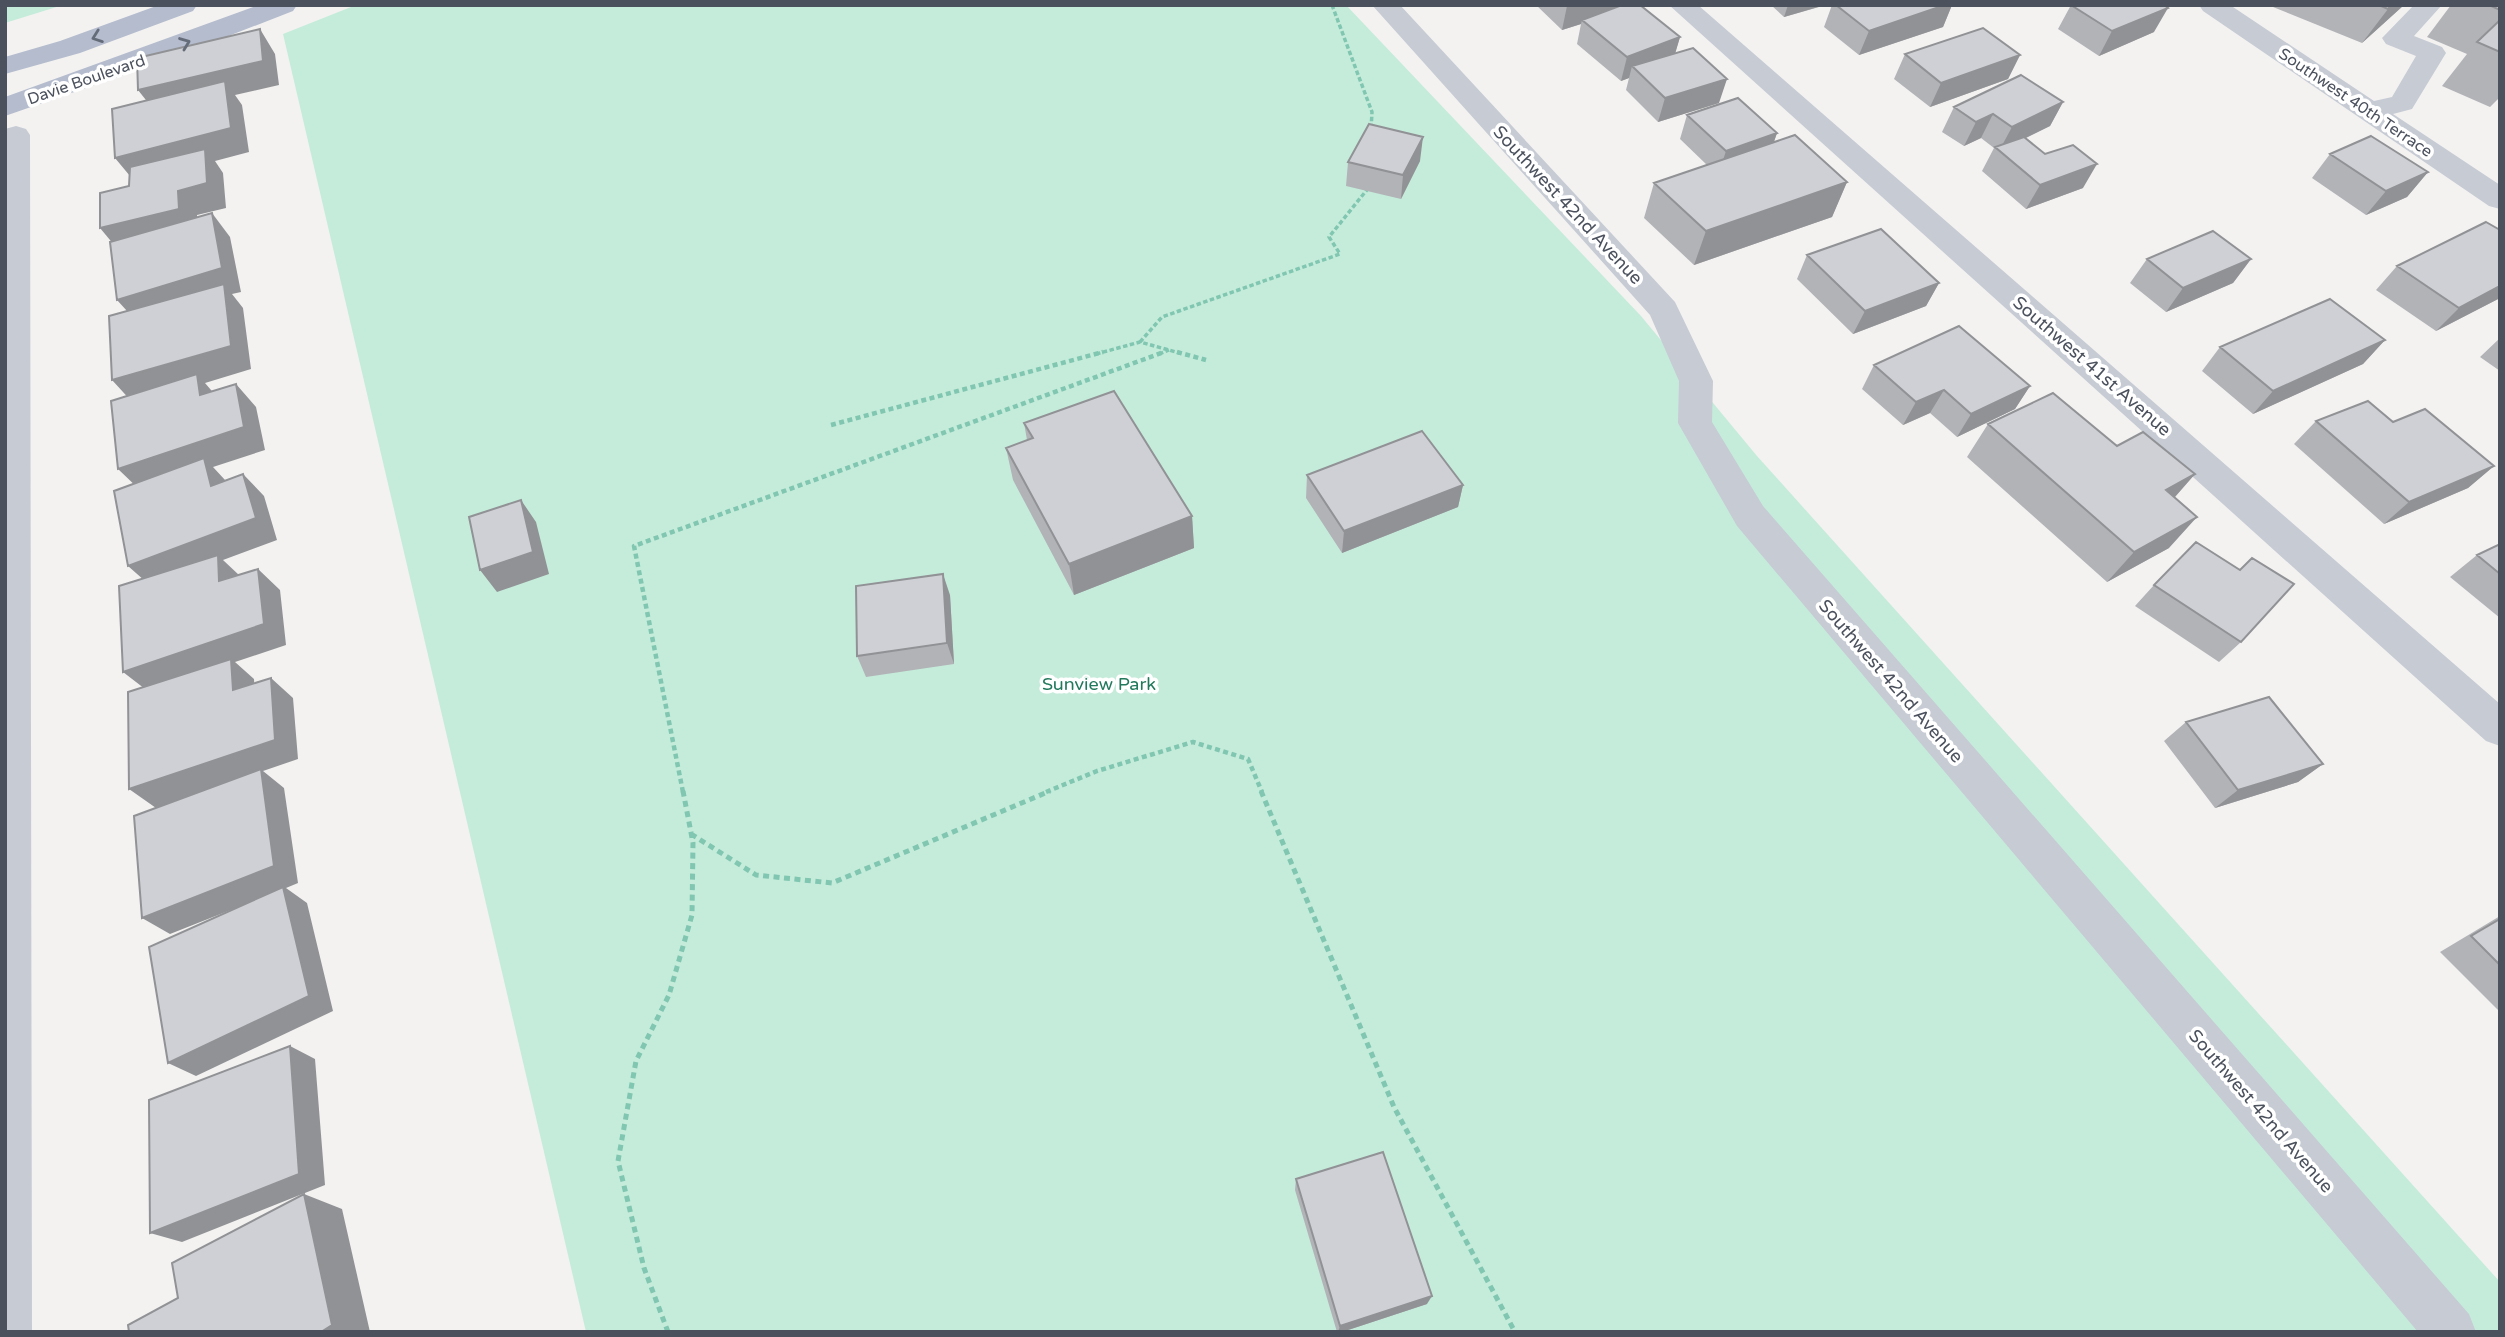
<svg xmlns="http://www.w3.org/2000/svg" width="2505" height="1337" font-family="'Varela Round',sans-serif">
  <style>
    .green { fill: #c5ecdb }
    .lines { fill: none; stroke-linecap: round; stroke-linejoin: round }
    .path-far2 { stroke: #80c6b0; stroke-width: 3.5; stroke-dasharray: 4.5 2.5; stroke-linecap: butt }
    .path-far1 { stroke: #80c6b0; stroke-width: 4.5; stroke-dasharray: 5 3.5; stroke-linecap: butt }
    .path { stroke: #80c6b0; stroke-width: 5; stroke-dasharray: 6 4.5; stroke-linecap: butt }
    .minor { fill: #c6cbd4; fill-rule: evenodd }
    .major { fill: #b4bccd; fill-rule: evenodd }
    .wall { fill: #b2b3b7 }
    .shaded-wall { fill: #919295 }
    .building { fill: #cfd0d5; stroke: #919295; stroke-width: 2 }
    .oneway { stroke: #656c79 }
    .labels { text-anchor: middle; stroke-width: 7; stroke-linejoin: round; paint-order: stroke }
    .far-street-label { font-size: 16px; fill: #4b515d; stroke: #fff }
    .street-label { font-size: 18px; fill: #4b515d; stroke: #fff }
    .park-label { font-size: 18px; fill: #21785c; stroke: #fff }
  </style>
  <rect width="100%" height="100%" fill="#f3f2f1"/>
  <path class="green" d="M5 5H63L5 23Z
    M356 5H1346L1641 316 1757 456 2500 1282V1332H586L283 34Z"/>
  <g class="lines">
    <path class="path-far2" d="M1332 5 1372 112 1371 130
      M1140 342 1162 317 1340 254 1329 237 1370 186
      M1096 354 1140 342 1183 354
      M1159 354 1169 350"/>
    <path class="path-far1" d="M1177 352 1206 360
      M831 425 1103 352
      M683 792 634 546 1164 352
      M1046 792 1097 771 1193 742 1248 759 1262 792"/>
    <path class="path" d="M1261 791 1394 1107 1515 1332
      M691 834 756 875 832 883 1050 791
      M668 1332 644 1268 618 1161 636 1061 669 995 692 915 693 843 683 791"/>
    <path class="minor" d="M1372 5H1400L1675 302 1713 381 1712 422 1763 506 2469 1314 2476 1332H2418L1737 526 1678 423 1679 381 1650 315Z
      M1669 5H1698L2500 704V746L2486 741Z
      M2199 5H2230L2374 101 2392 97 2416 56 2386 44 2382 38 2414 5H2442L2414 36 2442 47 2446 53 2412 109 2393 114 2500 185V209L2489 206 2203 11Z
      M16 126 26 129 30 135 32 1332H5V129Z"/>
    <path class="major" d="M159 5H197L193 11 80 53 5 74V57L60 41Z
      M259 5H297L293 11 172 58 5 116V97Z"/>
  </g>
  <path class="wall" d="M1536 5H1616L1615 8 1680 37 1675 53 1719 103 1658 122 1626 90 1629 78 1621 81 1577 44 1581 24 1562 30Z
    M1771 5H1826L1784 17Z
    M1832 5H1952L1943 27 1859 55 1824 27Z
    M2071 5 2154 32 2099 56 2058 29Z
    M2268 5H2404L2362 43Z
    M2451 5H2500V97L2490 107 2442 86 2467 54 2427 37Z
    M1905 54 2020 55 2008 79 1930 107 1894 79Z
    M2063 102 2050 126 2026 138 2083 188 2026 209 1982 171 1994 148 1981 138 1964 146 1942 132 1954 107Z
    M1687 115 1777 133 1774 142 1847 182 1832 217 1694 265 1644 218 1654 183 1707 165 1680 139Z
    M2330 154 2428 172 2407 197 2366 215 2312 178Z
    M1420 161 1401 199 1346 186 1348 162Z
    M1807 255 1939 283 1926 306 1853 334 1797 279Z
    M2147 259H2251L2233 283 2166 312 2130 283Z
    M2397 266 2500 298 2436 331 2376 290Z
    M2500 338V371L2480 357Z
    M2385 340 2363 364 2253 414 2202 371 2220 347Z
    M1874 365 2030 386 2015 409 1957 437 1930 413 1903 425 1862 389Z
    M2316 421 2393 422 2494 466 2468 488 2384 524 2294 444Z
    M1024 423 1192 516 1194 548 1074 595 1013 480 1006 448 1027 440Z
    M1988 424 2117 446 2195 474 2174 498 2169 548 2107 582 1967 457Z
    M1307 475 1463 485 1458 507 1342 553 1306 498Z
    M2500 544V618L2450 577 2477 555Z
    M2154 585 2241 642 2219 662 2135 606Z
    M950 595 954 664 866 677 857 656Z
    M2186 722 2323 764 2298 782 2215 808 2164 741Z
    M2500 916V1012L2440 952Z
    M1296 1179 1427 1304 1342 1332H1337L1295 1190Z"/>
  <path class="shaded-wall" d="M1616 5 1614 14 1582 20 1581 24 1562 30 1567 6Z
    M1788 5H1825L1784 17Z
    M1945 5H1952L1943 27 1859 55 1869 31Z
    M2391 5H2404L2362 43 2388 9Z
    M2168 8 2154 32 2099 56 2112 31Z
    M260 29 275 54 279 85 235 95 242 105 249 152 215 161 223 173 226 208 197 215 198 233 120 252 100 228 135 182 115 158 157 114 138 90Z
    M1680 37 1673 61 1632 66 1629 78 1621 81 1627 57Z
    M2020 55 2008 79 1930 107 1941 83Z
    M1727 79 1719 103 1658 122 1665 98Z
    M2063 102 2050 126 1999 151 2012 127Z
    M1993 114 1981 138 1964 146 1976 122Z
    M1777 133 1768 158 1718 175 1726 151Z
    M1423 137 1420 161 1401 199 1403 175Z
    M2097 164 2083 188 2026 209 2040 185Z
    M2428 172 2407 197 2366 215 2386 191Z
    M1847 182 1832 217 1694 265 1706 231Z
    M212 213 230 237 241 292 232 294 243 308 251 369 205 383 217 397 134 404 112 380 138 323 117 300Z
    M2251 259 2233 283 2166 312 2183 288Z
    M1939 283 1926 306 1853 334 1865 311Z
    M2500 286V298L2436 331 2459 308Z
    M2385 340 2363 364 2253 414 2273 391Z
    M236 384 256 407 265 450 213 467 225 480 232 508 141 491 118 469Z
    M2030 386 2015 409 1957 437 1971 414Z
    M1944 390 1930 413 1903 425 1916 402Z
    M2494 466 2468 488 2384 524 2409 502Z
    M243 474 264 496 277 540 223 560 240 576 242 602 153 588 128 566Z
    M2195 474 2167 506 2166 490Z
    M1463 485 1458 507 1342 553 1344 531Z
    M521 500 536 522 549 574 497 592 480 570Z
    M1192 516 1194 548 1074 595 1069 564Z
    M2197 517 2169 548 2107 582 2134 552Z
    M258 569 280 590 286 645 235 662 254 679 256 710 233 690 149 692 123 672Z
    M943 574 950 595 954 664 947 643Z
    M271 678 293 698 298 759 263 771 284 788 298 883 286 888 307 903 333 1011 196 1076 168 1063 284 889 170 934 142 918 261 772 156 808 129 789Z
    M2323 764 2298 782 2215 808 2238 790Z
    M290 1046 315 1059 325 1185 182 1242 150 1233Z
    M304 1194 342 1209 370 1332H321Z
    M1432 1296 1427 1304 1342 1332H1338L1340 1326Z"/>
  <path class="building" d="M1622 5H1640L1680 37 1627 57 1582 20Z
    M1836 5H1945L1869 31Z
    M2071 5H2164L2168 8 2112 31Z
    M2379 5H2391L2388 9Z
    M2489 5H2500V10Z
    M2500 20V52L2477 42Z
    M1983 28 2020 55 1941 83 1905 54Z
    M260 29 263 61 138 90 137 58Z
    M1693 48 1727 79 1665 98 1632 66Z
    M2021 75 2063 102 2012 127 1993 114 1976 122 1954 107Z
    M225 81 231 128 115 158 112 109Z
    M1738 98 1777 133 1726 151 1687 115Z
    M1369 124 1423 137 1403 175 1348 162Z
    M1795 135 1847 182 1706 231 1654 183Z
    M2371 136 2428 172 2386 191 2330 154Z
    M2024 137 2045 154 2073 145 2097 164 2040 185 1995 147Z
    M205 149 207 183 178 191 179 209 100 228V193L129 186 130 167Z
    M212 213 222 268 117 300 110 242Z
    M2486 222 2500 230V286L2459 308 2397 266Z
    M1881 229 1939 283 1865 311 1807 255Z
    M2213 231 2251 259 2183 288 2147 259Z
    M224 284 231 346 112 380 109 316Z
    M2330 299 2385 340 2273 391 2220 347Z
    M1959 326 2030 386 1971 414 1944 390 1916 402 1874 365Z
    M197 374 200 395 236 384 244 427 118 469 111 401Z
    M1114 391 1192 516 1069 564 1006 448 1033 438 1024 423Z
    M2053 393 2117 446 2143 432 2195 474 2166 490 2197 517 2134 552 1988 424Z
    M2368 401 2393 422 2425 409 2494 466 2409 502 2316 421Z
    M1422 431 1463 485 1344 531 1307 475Z
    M204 458 211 486 243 474 256 518 128 566 114 491Z
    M521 500 533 552 480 570 469 517Z
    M2196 542 2240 570 2252 558 2294 584 2241 642 2154 585Z
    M2500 544V574L2477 555Z
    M218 555 219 581 258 569 264 624 123 672 119 586Z
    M943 574 947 643 857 656 856 586Z
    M231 659 233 690 271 678 275 740 129 789 128 692Z
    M2269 697 2323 764 2238 790 2186 722Z
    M261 769 274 866 142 918 134 816Z
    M283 887 309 996 168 1063 149 947Z
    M2500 919V965L2471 936Z
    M290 1046 299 1174 150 1233 149 1100Z
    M1383 1152 1432 1296 1340 1326 1296 1179Z
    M304 1194 332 1325 321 1332H129L128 1325 178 1298 172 1263Z"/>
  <defs><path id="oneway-chevron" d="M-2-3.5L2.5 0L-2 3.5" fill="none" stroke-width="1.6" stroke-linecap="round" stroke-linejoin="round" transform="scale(1.75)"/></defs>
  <g class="oneway">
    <use href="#oneway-chevron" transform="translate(97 37) rotate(160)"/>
    <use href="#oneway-chevron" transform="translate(185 43) rotate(-21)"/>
  </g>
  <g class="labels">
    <g class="far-street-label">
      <text transform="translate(86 79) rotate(-19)" y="6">Davie Boulevard</text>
      <text transform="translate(2356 102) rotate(34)" y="6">Southwest 40th Terrace</text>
    </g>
    <g class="street-label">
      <text transform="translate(1568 205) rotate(47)" y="6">Southwest 42nd Avenue</text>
      <text transform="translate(2092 366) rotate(41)" y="6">Southwest 41st Avenue</text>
      <text transform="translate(1891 681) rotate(49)" y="6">Southwest 42nd Avenue</text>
      <text transform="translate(2261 1111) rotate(49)" y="6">Southwest 42nd Avenue</text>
    </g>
    <g class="park-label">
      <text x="1099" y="690">Sunview Park</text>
    </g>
  </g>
  <rect width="2505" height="1337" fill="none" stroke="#4b515d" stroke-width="14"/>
</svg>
